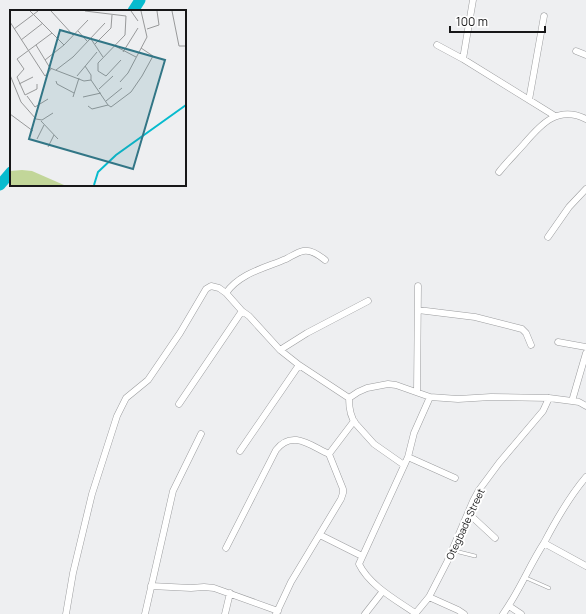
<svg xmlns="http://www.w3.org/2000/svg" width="586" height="614" font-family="Manrope,sans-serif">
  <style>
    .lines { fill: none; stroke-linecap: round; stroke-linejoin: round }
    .river { stroke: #07bbce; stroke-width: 11 }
    .service-casing { stroke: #9b9c9e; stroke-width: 4 }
    .minor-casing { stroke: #9b9c9e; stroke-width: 7 }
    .service { stroke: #fff; stroke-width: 3 }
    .minor { stroke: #fff; stroke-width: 6 }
    .labels { text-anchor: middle; stroke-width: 4; stroke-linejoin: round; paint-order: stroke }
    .street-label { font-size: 10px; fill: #171718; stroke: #fff }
    .inset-river { fill: none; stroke: #07bbce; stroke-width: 2 }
    .inset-road { fill: none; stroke: #98999a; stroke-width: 1 }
    .view { fill: #327686; fill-opacity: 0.15; stroke: #327686; stroke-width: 2 }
    .inset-edge { fill: none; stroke: #171718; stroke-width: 2 }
  </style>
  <rect width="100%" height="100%" fill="#eeeff1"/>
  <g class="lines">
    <path class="river" d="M133 11 140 0
      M0 185 11 172"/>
    <defs>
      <path id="service" d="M451 550 475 556
        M524 577 549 588"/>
      <path id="minor" d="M437 45 463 59 555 116
        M576 51 586 55
        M463 59 473 0
        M529 100 544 16
        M499 172C507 162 516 153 524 144 541 124 558 105 586 119
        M548 237 569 207 586 189
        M325 260C319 255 311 249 303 251 298 252 292 256 286 259 265 268 240 273 226 293L242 311 249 316 280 350 299 365 349 398 358 392 367 388 388 384 396 385 430 397 458 399 491 397 549 398 572 401 579 402 586 406
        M418 310 475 317 522 329 526 333 531 345
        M558 342 586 347
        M280 350 307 333 368 301
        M417 392 418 286
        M349 398C349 407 350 417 356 424L374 444 404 465
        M572 401 586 353
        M179 404 242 311
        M240 451 299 365
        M329 454 354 421
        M408 457 455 478
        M468 513 495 538
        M320 535 362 556
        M544 543C556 520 569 497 586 477
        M226 548 276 450C292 429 311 446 329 454L343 489V493L341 499 291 582 276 614
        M151 586 191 588 204 587 214 588 278 611
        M429 597 458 610 464 614
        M509 606 521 614
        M415 613C396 600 369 585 359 564L408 457 414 433 430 397
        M66 614 73 573 92 494 117 416 126 398 148 380 180 333 206 289 211 286 219 288 226 293
        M145 614 173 491 201 434
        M225 614 230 593
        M365 614 383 591
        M415 614 429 597 447 562 473 501 479 490 499 463 543 411 549 398
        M503 614C519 592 529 566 544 543L586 566"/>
    </defs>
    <use href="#service" class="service-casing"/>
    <use href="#minor" class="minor-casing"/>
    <use href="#service" class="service"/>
    <use href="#minor" class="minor"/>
  </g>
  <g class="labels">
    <g class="street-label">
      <text transform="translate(465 524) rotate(-65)" y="4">Otegbade Street</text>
    </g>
  </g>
  <g transform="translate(10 10)">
    <rect width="176" height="176" fill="#eeeff1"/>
    <path d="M12 160 22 161 54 175H0V161Z" fill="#c2d699"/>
    <path class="inset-river" d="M84 175 88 162 106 145 176 95"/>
    <path class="inset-road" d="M20 1 54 35 78 10M41 1 63 25M75 1 116 6 115 25 88 53V61L96 66 111 50M121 1 128 11M162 1 169 36H176M0 12 35 66 42 58M4 19 28 1M137 19 149 15 147 1M68 21 77 31M81 29 93 47M11 30 33 13M85 34 101 18 102 5M26 35 40 58 74 71 81 70 98 95 82 99 78 96M105 36 126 47M113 42 128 18M35 50 54 35M75 56 81 65V70M46 60 63 47 95 13M0 65 11 92 26 109 32 110 43 103M67 66 87 42M46 71 47 74 64 83M110 72 118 63 137 27 131 1M9 74 23 67M27 74V79L15 85 7 67 14 59 7 49 42 23M89 79 103 66M17 86 25 97 38 89M63 87 69 68M73 87 91 83M96 91 112 78M98 95 101 97 121 82 132 66 143 46 131 38M0 104 23 121M31 111 48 129M27 129 34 115M38 137 44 125"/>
    <path class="view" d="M50 20 155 50 123 159 19 129Z"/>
    <rect width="176" height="176" class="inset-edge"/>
  </g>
  <path d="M450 26v6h95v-6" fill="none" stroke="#171718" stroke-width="2"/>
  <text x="456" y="26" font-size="12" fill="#171718" stroke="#ffffff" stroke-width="3" paint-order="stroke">100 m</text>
</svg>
